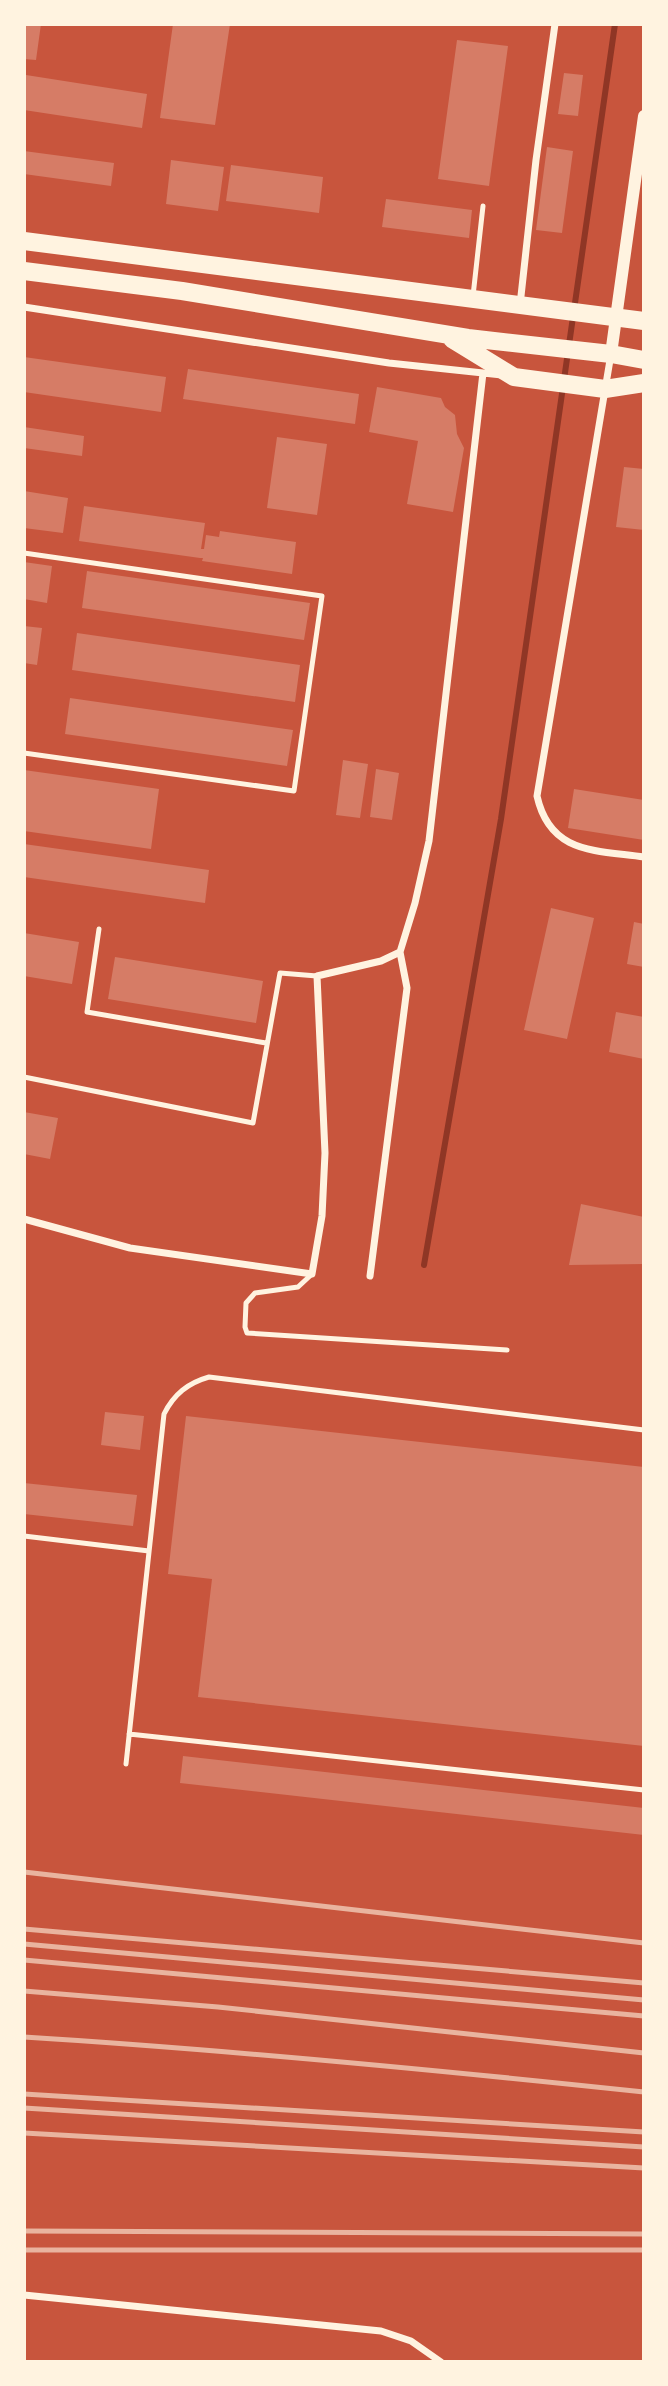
<svg xmlns="http://www.w3.org/2000/svg" width="668" height="2386" font-family="'Nunito Sans',sans-serif">
  <style>
    .lines { fill: none; stroke-linecap: round; stroke-linejoin: round }
    .stream { stroke: #8f3625; stroke-width: 6 }
    .building { fill: #d67c66 }
    .service { stroke: #fff3e0; stroke-width: 5 }
    .minor { stroke: #fff3e0; stroke-width: 7 }
    .tertiary { stroke: #fff3e0; stroke-width: 12 }
    .primary { stroke: #fff3e0; stroke-width: 18 }
    .rail { stroke: #e9b49f; stroke-width: 5 }
  </style>
  <rect width="100%" height="100%" fill="#c8553d"/>
  <g class="lines">
    <path class="stream" d="M424 1265 501 819 615 24"/>
  </g>
  <path class="building" d="M24 24H41L36 60 24 59Z
    M173 24H230L215 125 160 118Z
    M457 40 508 46 489 186 438 179Z
    M564 73 583 75 578 116 558 114Z
    M26 75 147 94 142 128 24 110Z
    M547 147 573 151 562 233 536 230Z
    M24 151 114 163 111 186 24 174Z
    M171 160 224 167 218 211 166 204Z
    M231 165 323 177 319 213 226 201Z
    M386 199 472 210 469 238 382 227Z
    M24 357 166 377 161 412 24 392Z
    M188 369 359 394 355 424 183 399Z
    M377 387 441 398 445 407 455 415 457 434 464 448 453 512 407 504 418 441 369 432Z
    M24 427 84 436 82 456 24 448Z
    M277 437 327 444 317 515 267 508Z
    M624 467 644 469V530L616 527Z
    M24 491 68 498 63 533 24 528Z
    M84 506 205 523 201 549H204L206 535 219 537 220 531 296 542 292 574 202 561 203 558H200L79 541Z
    M24 562 52 566 47 603 24 599Z
    M87 571 310 603 304 640 82 608Z
    M24 626 42 628 37 665 24 663Z
    M77 633 300 665 295 702 72 670Z
    M70 698 293 730 287 766 65 734Z
    M343 760 368 764 360 818 336 815Z
    M376 769 399 773 392 820 370 817Z
    M24 770 159 789 151 849 24 831Z
    M574 789 644 800V840L568 828Z
    M24 844 209 870 205 903 24 877Z
    M551 908 594 918 567 1039 524 1030Z
    M634 922 644 924V967L627 964Z
    M24 933 79 942 72 984 24 976Z
    M115 957 263 981 256 1023 108 999Z
    M616 1012 644 1017V1059L609 1052Z
    M24 1112 58 1118 50 1159 24 1154Z
    M581 1204 644 1217V1264L569 1265Z
    M105 1412 144 1416 140 1450 101 1445Z
    M186 1416 644 1467V1746L198 1697 212 1579 168 1574Z
    M24 1483 137 1495 133 1526 24 1514Z
    M183 1756 644 1808V1835L180 1783Z"/>
  <g class="lines">
    <path class="service" d="M473 296 483 206
      M24 553 322 596 294 791 24 753
      M99 929 87 1012 266 1043
      M24 1077 253 1123 280 973 317 976
      M312 1274 298 1287 255 1293 246 1303 245 1327 247 1333 507 1350
      M24 1536 149 1551
      M129 1734 644 1790
      M126 1764 164 1414C174 1394 188 1383 209 1377L644 1430"/>
    <path class="minor" d="M520 305 536 160 555 24
      M24 307 389 363 502 375
      M611 354 537 796C550 854 595 850 644 857
      M24 1219 130 1248 312 1274 322 1216 325 1153 317 976 381 961 400 952 415 903 429 841 483 373
      M370 1276 407 988 400 952
      M24 2295 381 2331 411 2341 441 2362"/>
    <path class="tertiary" d="M611 354 644 116"/>
    <path class="primary" d="M24 241 644 321
      M24 271 182 291 468 338 611 354 644 360
      M452 339 514 377 605 389 644 383"/>
    <path class="rail" d="M24 1872 644 1943
      M24 1929 644 1983
      M24 1944 644 2000
      M24 1960 644 2016
      M24 1991 218 2007 644 2053
      M24 2037C232 2050 437 2070 644 2092
      M24 2094 644 2132
      M24 2108 644 2147
      M24 2133 644 2168
      M24 2231 644 2234
      M24 2250H644"/>
  </g>
  <rect width="668" height="2386" fill="none" stroke="#fff3e0" stroke-width="52"/>
</svg>
